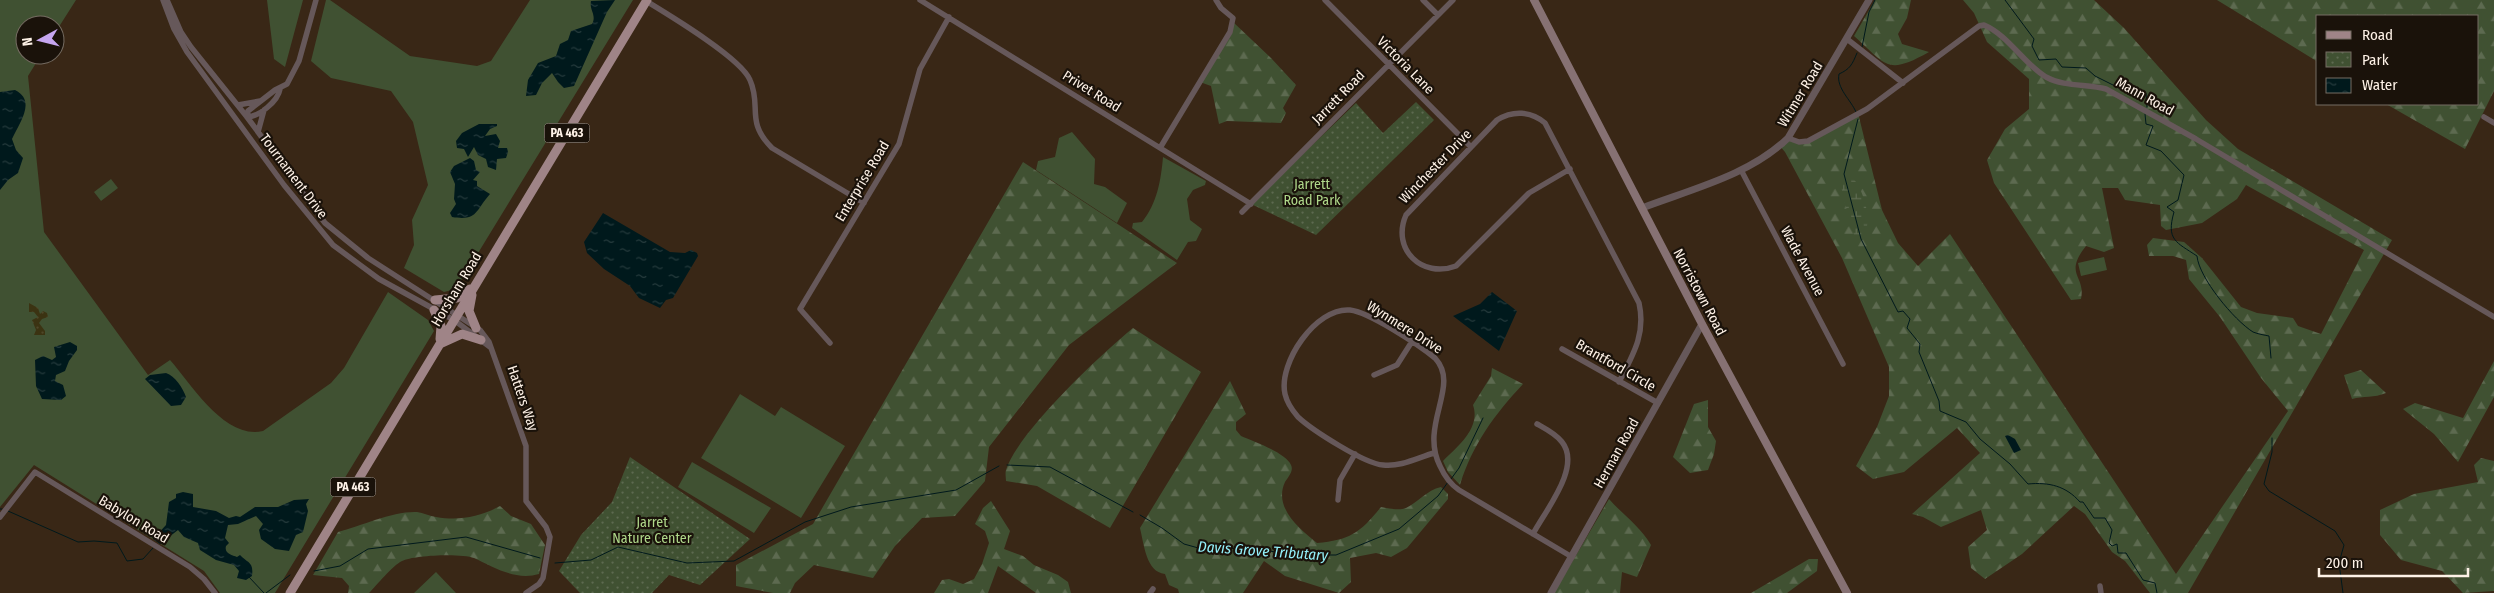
<svg xmlns="http://www.w3.org/2000/svg" width="2494" height="593" font-family="'Fira Sans Condensed',sans-serif">
  <style>
    .green { fill: #405132 }
    .forest { fill: url(#forest-firs) }
    .wetland { fill: url(#wetland-marsh) }
    .sand { fill: url(#sand-dots) }
    .park { fill: url(#park-dots) }
    .water { fill: url(#water-ripples) }
    .lines { fill: none; stroke-linecap: round; stroke-linejoin: round }
    .stream { stroke: #00191c; stroke-width: 1 }
    .minor { stroke: #66585a; stroke-width: 5.5 }
    .tertiary { stroke: #66585a; stroke-width: 7 }
    .secondary { stroke: #867173; stroke-width: 8 }
    .primary { stroke: #9f8487; stroke-width: 9 }
    .labels { text-anchor: middle; stroke-width: 4.5; stroke-linejoin: round; paint-order: stroke }
    .shield { fill: #1a120a; stroke: #baafa5; stroke-width: 1 }
    .shield-label { font-size: 12px; font-weight: bold; fill: #fef2e7 }
    .street-label { font-size: 14px; fill: #fef2e7; stroke: #1a120a }
    .park-label { font-size: 14px; fill: #afd88a; stroke: #1a120a }
    .water-label { font-size: 15px; font-style: italic; fill: #94f1fb; stroke: #1a120a }
  </style>
  <defs>
    <pattern id="forest-firs" width="22" height="20" patternUnits="userSpaceOnUse" patternTransform="scale(1.25)"><rect width="22" height="20" fill="#405132"/><path d="M5 1l3.5 6h-7zM16 11l3.5 6h-7z" fill="#5d6a50"/></pattern>
    <pattern id="wetland-marsh" width="20" height="14" patternUnits="userSpaceOnUse" patternTransform="scale(1.25)"><rect width="20" height="14" fill="#405132"/><path d="M1 5h8M5 5V1M11 12h8M15 12V8" fill="none" stroke="#5d6a50"/></pattern>
    <pattern id="sand-dots" width="8" height="8" patternUnits="userSpaceOnUse" patternTransform="scale(1.25)"><rect width="8" height="8" fill="#3b3312"/><path d="M2 2h.1M6 6h.1" fill="none" stroke="#4f4729" stroke-width="1.8" stroke-linecap="round"/></pattern>
    <pattern id="park-dots" width="8" height="8" patternUnits="userSpaceOnUse" patternTransform="scale(1.25)"><rect width="8" height="8" fill="#405132"/><path d="M2 2h.1M6 6h.1" fill="none" stroke="#5d6a50" stroke-width="1.8" stroke-linecap="round"/></pattern>
    <pattern id="water-ripples" width="26" height="14" patternUnits="userSpaceOnUse" patternTransform="scale(1.25)"><rect width="26" height="14" fill="#00191c"/><path d="M2 4q2-2 4 0t4 0M15 11q2-2 4 0t4 0" fill="none" stroke="#263b3d"/></pattern>
  </defs>
  <rect width="100%" height="100%" fill="#392716"/>
  <path class="green" d="M0 0H76L55 33V25H25V55H41L28 76 44 232 148 375 170 360C192 385 225 440 263 431L331 383 344 368 388 292 428 320 434 331 275 593H220L204 571 34 465 0 507Z
    M267 0H303L285 67 274 59Z
    M326 0H330L410 56 477 66 491 61 530 0H633L456 289 444 292 404 268 414 245 412 220 428 185 413 122 391 91 331 78 311 61Z
    M1072 132 1095 159 1094 184 1105 187 1127 203 1117 223 1036 170 1038 161 1055 157 1059 138Z
    M1163 157 1206 181 1205 185 1193 190 1187 199 1190 220 1202 229 1196 241 1188 242 1177 260 1132 228 1133 223 1142 222C1157 204 1161 180 1163 157Z
    M111 179 118 188 101 201 94 192Z
    M2104 257 2107 270 2081 276 2078 263Z
    M740 394 775 416 781 407 845 446 801 518 701 458Z
    M692 462 771 508 754 533 678 487Z
    M436 572 456 593H414Z"/>
  <path class="forest" d="M1875 0H1911L1907 18 1898 34 1902 44 1929 52C1886 76 1887 65 1854 36Z
    M1963 0H2094L2124 28 2206 120 2238 149 2392 240 2188 593H2150L2125 561 2112 552 2085 514 2074 506 2022 554 1985 579 1971 568 1968 547 1987 530 1981 510 1941 527 1923 517 1912 514 1980 453 1957 428 1904 472 1873 479 1856 466 1877 427 1889 396V367L1842 258 1785 152 1779 145 1788 138 1808 141 1858 113 1882 210 1898 243 1918 266 1950 234 2176 574 2288 411 2261 378 2220 317 2189 279 2186 260 2173 256H2149L2147 245 2153 238 2184 242 2202 258 2241 307 2257 313 2293 318 2298 326 2321 334 2364 250 2246 185 2237 199 2202 223 2166 230 2161 226 2160 205 2125 200 2118 188H2102L2114 248 2104 252 2086 246C2063 275 2086 275 2081 299L2071 300 1994 183 1987 160 2005 129 2029 109V79L1987 42 1974 13Z
    M2217 0H2494V91L2465 149 2386 104H2478V16H2318V62Z
    M1233 22 1271 58 1296 85 1283 108 1286 113 1281 123 1227 121 1219 124 1211 86 1200 82Z
    M1023 162 1177 263 1069 345 989 447 985 481 955 516 922 518 895 546 873 578 814 565 795 583 790 593H773L736 586V565L813 524Z
    M1133 328 1201 372 1110 528 1037 486 1006 481C1006 478 1005 473 1006 470 1018 432 1101 354 1133 328Z
    M2494 361V397L2458 462 2434 434 2403 409 2415 403 2463 418Z
    M1492 368 1523 384C1495 414 1472 445 1460 485L1448 472 1443 461C1458 446 1481 428 1473 405L1491 376Z
    M2361 370 2386 393C2374 398 2363 396 2352 399L2344 375Z
    M1230 381 1246 414 1236 422V430L1241 436C1253 441 1286 453 1291 465 1294 471 1288 477 1285 482 1273 508 1300 529 1317 543 1350 540 1360 533 1381 507 1388 508 1399 511 1406 508 1417 503 1427 490 1441 487L1448 494V499L1407 548 1391 557 1376 553 1350 558 1351 582 1339 593 1285 576 1264 561 1243 593H1179L1178 589 1169 585 1165 574C1146 572 1144 544 1140 528Z
    M1708 400V427L1716 441 1714 454 1708 470 1690 473 1673 457 1694 404Z
    M2481 458 2494 461V591L2463 593 2442 571 2401 560 2380 535V510L2414 494 2478 482 2474 465Z
    M1609 499C1623 515 1640 526 1651 545L1637 577 1622 572 1620 593H1554Z
    M991 501 1010 531 1004 549 1023 556 1034 565 1058 575 1068 582 1071 593H1036L998 566 988 593H934L942 580 949 579 963 584 974 579 982 564 989 543 985 531 975 524 983 508Z
    M500 506 511 516 531 524 545 545 539 574C515 581 494 567 474 558 462 553 413 555 402 561 392 566 377 585 369 593H348L349 586 342 578 313 575 338 532C361 526 393 511 417 512 423 513 430 516 436 517 459 521 480 517 500 506Z
    M1809 559H1818L1817 571 1787 593H1751Z"/>
  <path class="wetland" d="M1843 174 1851 176C1865 190 1873 222 1863 240L1856 239 1854 235C1849 216 1842 197 1840 178Z"/>
  <path class="sand" d="M29 303 38 308 40 314 43 311 47 313 48 317 42 319 39 323 45 331V335H34L36 330 32 320 38 317 34 312H29Z"/>
  <path class="park" d="M1416 102 1434 120 1316 235 1251 204 1356 103 1383 133Z
    M630 457 750 539 700 585 669 575 652 593H580L559 571 581 535 612 502Z"/>
  <path class="water" d="M615 0 607 12 574 86 564 88 558 82 552 73 542 83 536 95 526 96 528 80 538 63 556 56 560 44 568 40 571 31 592 24C597 15 589 10 591 1Z
    M15 90C37 101 19 123 12 139L16 150 23 158 18 173 8 180 0 190V92Z
    M479 124H497V126L490 129 485 136 496 134 500 141 498 148H507L508 152 506 158 497 159 496 170 488 167 486 159 478 155 474 147 468 157 464 149 457 148 456 141 462 133Z
    M470 158 474 161 476 170 480 172 473 180 477 181V186L490 194C475 211 478 221 452 217L450 213 456 204 454 199 455 184 450 172 454 166Z
    M603 213 670 252 685 253 691 250 697 253 698 256 673 298 666 300 660 308 639 298 630 286 604 269 587 253 584 242Z
    M1492 292 1517 311 1499 351 1453 316 1480 304Z
    M70 342 77 346V350L69 361 65 371 56 375 55 381 63 385 66 396 61 400 42 399 36 386 35 360 43 356 52 360 56 357 54 347Z
    M166 373C175 376 183 388 186 397L181 405 171 406 145 379 150 375Z
    M2008 435 2015 439 2021 450 2014 453 2005 436Z
    M183 492 193 494V507L216 511 229 518 236 516 240 517 255 507H278L294 500 309 499 306 504 308 511 303 532 296 535 289 551 275 549 261 539 259 530 263 524 256 516 238 524 228 525 225 538 229 543 226 546C224 554 232 555 237 557L240 555C247 563 254 561 252 576L246 580 237 578 239 571 234 565 216 560 200 550 198 543 184 537 178 530 160 544 153 539 166 525 169 502 176 498V494Z"/>
  <g class="lines">
    <path class="stream" d="M2005 0 2034 39 2032 46 2039 60 2056 59 2062 67 2086 68 2095 76 2129 93H2146L2147 107
      M1862 47 1869 12 1875 0
      M1856 112C1851 100 1836 88 1839 74 1850 69 1852 65 1857 53
      M2145 114 2146 124 2153 126 2146 145 2161 151 2184 175 2178 200 2167 207 2174 212C2166 240 2176 242 2197 256 2199 278 2234 320 2253 332 2258 334 2264 335 2269 336L2271 358
      M1858 119 1844 174 1861 239 1898 312 1903 311 1910 319 1907 328 1920 344 1919 352 1939 401 1940 411 1966 422 1980 439 2010 464 2028 484C2049 482 2066 486 2080 502H2083L2094 518H2105L2112 530 2109 543 2112 546 2117 544 2118 553H2126L2143 580 2155 583 2157 593
      M2272 438V452L2264 484 2269 491 2335 531 2344 545 2339 563 2343 593
      M1007 465 1050 467 1133 512
      M1451 479 1459 468 1483 418
      M0 509H2
      M8 511 78 542 94 541 117 543 127 561 143 559 153 548
      M1140 515 1162 528 1184 544 1202 549 1249 548 1296 555H1336L1399 529 1438 496 1448 482
      M555 563 591 560 618 547 687 563 734 561 805 522 851 507 956 490 999 466
      M314 571 340 566 368 549 466 537 540 558
      M249 577 264 593
      M266 593 290 575"/>
    <path class="minor" d="M163 0 174 29 187 52 284 185 333 245 379 279 454 320 490 347
      M167 0 181 32 191 47 247 117 325 223 368 258 480 330 489 342 526 446V501L546 527 550 537 543 578 539 584 526 593
      M920 0 1251 204
      M1325 0 1470 146
      M1423 0 1438 15
      M646 1C669 15 741 58 750 80 762 107 745 121 772 148L864 203
      M1847 39 1903 83
      M238 105 260 101
      M247 117 248 111 275 90 287 84 299 61 316 0
      M247 117C259 117 278 101 280 89
      M2484 117 2494 123
      M258 132 264 110
      M1788 138 1799 142 1808 141 1867 109 1979 26 1984 25C2008 35 2024 64 2046 77 2064 87 2087 84 2106 89L2196 139 2494 317
      M1160 148 1230 32 1233 18 1221 8 1216 0
      M1570 169 1529 193 1456 266C1422 279 1391 249 1406 215L1497 120C1513 110 1531 111 1545 123L1639 303C1646 334 1633 355 1619 382
      M1741 170 1843 364
      M1242 212 1453 0
      M830 343 800 309 899 144 920 69 949 17
      M1562 349 1658 403
      M1374 375 1397 365 1411 343
      M1434 453C1417 458 1401 467 1383 465 1365 464 1312 430 1298 417 1292 410 1287 403 1285 394 1278 363 1316 307 1350 310 1369 312 1419 345 1435 358 1461 386 1419 424 1440 466 1444 475 1450 484 1459 490L1572 557
      M1338 500 1340 480 1355 454
      M0 517 35 472 190 567 204 579 215 593
      M1533 534C1545 511 1582 467 1562 442 1556 434 1546 429 1537 424
      M2100 586 2101 593
      M1150 593 1153 589"/>
    <path class="tertiary" d="M1642 208C1692 189 1750 175 1788 138L1869 0
      M1551 593 1702 324"/>
    <path class="secondary" d="M1534 0 1702 324 1847 593"/>
    <path class="primary" d="M472 295 469 311 476 328
      M435 300 457 298 470 289
      M434 310 441 326 440 339
      M440 344 462 334 481 340
      M290 593 647 0"/>
  </g>
  <g class="labels">
    <g class="shield">
      <rect x="544.5" y="123.5" width="45" height="19" rx="4"/>
      <rect x="330.5" y="477.5" width="45" height="19" rx="4"/>
    </g>
    <g class="shield-label">
      <text x="567" y="137">PA 463</text>
      <text x="353" y="491">PA 463</text>
    </g>
    <g class="street-label">
      <text transform="translate(1406 65) rotate(45)" y="5">Victoria Lane</text>
      <text transform="translate(1092 91) rotate(32)" y="5">Privet Road</text>
      <text transform="translate(1800 94) rotate(-59)" y="5">Witmer Road</text>
      <text transform="translate(2145 96) rotate(29)" y="5">Mann Road</text>
      <text transform="translate(1338 97) rotate(-46)" y="5">Jarrett Road</text>
      <text transform="translate(1435 166) rotate(-46)" y="5">Winchester Drive</text>
      <text transform="translate(294 176) rotate(53)" y="5">Tournament Drive</text>
      <text transform="translate(862 181) rotate(-59)" y="5">Enterprise Road</text>
      <text transform="translate(1803 261) rotate(62)" y="5">Wade Avenue</text>
      <text transform="translate(456 289) rotate(-59)" y="5">Horsham Road</text>
      <text transform="translate(1700 292) rotate(62)" y="5">Norristown Road</text>
      <text transform="translate(1405 327) rotate(32)" y="5">Wynmere Drive</text>
      <text transform="translate(1616 365) rotate(30)" y="5">Brantford Circle</text>
      <text transform="translate(523 398) rotate(71)" y="5">Hatters Way</text>
      <text transform="translate(1616 453) rotate(-61)" y="5">Herman Road</text>
      <text transform="translate(134 519) rotate(31)" y="5">Babylon Road</text>
    </g>
    <g class="park-label">
      <text x="1312" y="189">Jarrett<tspan x="1312" dy="16">Road Park</tspan></text>
      <text x="652" y="527">Jarret<tspan x="652" dy="16">Nature Center</tspan></text>
    </g>
    <g class="water-label">
      <text transform="translate(1263 551) rotate(4)" y="5">Davis Grove Tributary</text>
    </g>
  </g>
  <rect x="2316" y="15" width="162" height="90" fill="#1a120a" stroke="#756c62"/>
  <rect x="2326" y="31" width="25" height="8" fill="#9f8487" stroke="#756c62"/>
  <text x="2362" y="40" font-size="15" fill="#fef2e7">Road</text>
  <rect x="2326" y="52" width="25" height="15" fill="url(#park-dots)" stroke="#756c62"/>
  <text x="2362" y="65" font-size="15" fill="#fef2e7">Park</text>
  <rect x="2326" y="78" width="25" height="15" fill="url(#water-ripples)" stroke="#756c62"/>
  <text x="2362" y="90" font-size="15" fill="#fef2e7">Water</text>
  <g transform="translate(40 40) rotate(263)"><circle r="24" fill="#1a120a" stroke="#756c62"/>
  <path d="M0-4L9 19L0 12L-9 19Z" fill="#c6a6f0"/>
  <text y="-8" font-size="14" font-weight="bold" text-anchor="middle" fill="#fef2e7">N</text>
  </g>
  <path d="M2319 568v8h149v-8" fill="none" stroke="#fef2e7" stroke-width="2.5"/>
  <text x="2326" y="568" font-size="15" fill="#fef2e7" stroke="#1a120a" stroke-width="4" paint-order="stroke">200 m</text>
</svg>
